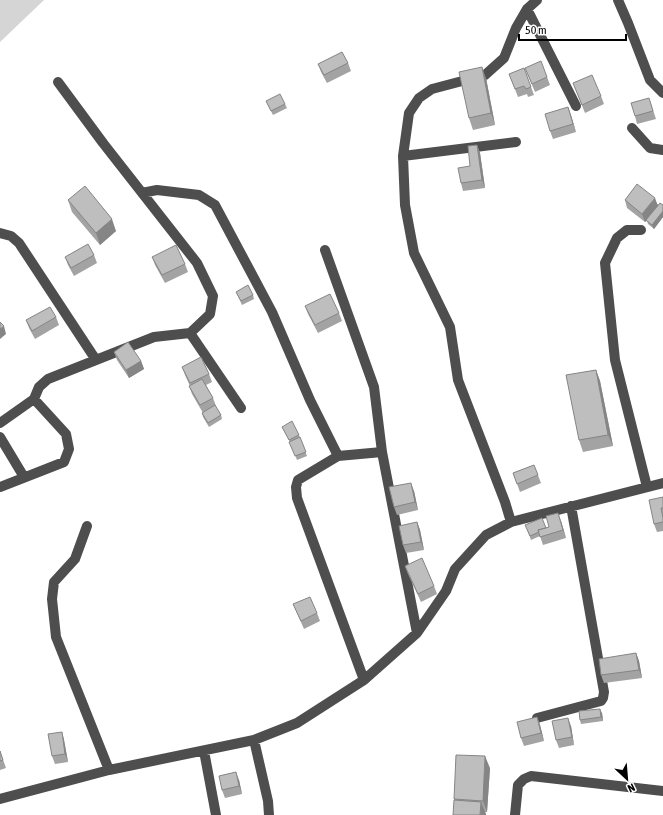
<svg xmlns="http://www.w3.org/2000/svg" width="663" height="815" font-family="'Asap Condensed',sans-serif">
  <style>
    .green { fill: #d5d5d5 }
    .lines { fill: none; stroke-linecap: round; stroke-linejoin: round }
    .minor { stroke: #4e4e4e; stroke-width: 10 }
    .wall { fill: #a3a3a3 }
    .shaded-wall { fill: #858585 }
    .building { fill: #bebebe; stroke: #858585 }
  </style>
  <rect width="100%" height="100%" fill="#fff"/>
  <path class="green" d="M0 0H44L0 42Z"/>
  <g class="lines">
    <path class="minor" d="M618 0 628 23 650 80 663 93
      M527 9 576 106
      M58 82 103 143 197 263 213 296 210 314 190 333
      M632 128 650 148 663 150
      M403 156 516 142
      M142 193 157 190 199 195 215 205 272 312 310 400 338 456
      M641 230H627L617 238 605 263 615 360 647 487
      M0 233 11 236 19 243 96 360
      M325 250 374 387 382 452 417 633
      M0 423 34 399
      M0 437 24 477
      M0 487 64 462 69 449 66 434 34 399 39 387 48 379 154 337 190 333 241 408
      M511 522 505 502 458 380 450 327 414 253 405 205 403 156 409 113 419 98 432 89 485 75 504 58 516 28 527 9 537 0
      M87 526 75 559 54 582 52 599 56 637 109 770
      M364 680 297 498 296 487 298 480 338 456 382 452
      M537 718 601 701 603 698 604 692 571 506
      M254 740 268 801 269 815
      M204 751 216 815
      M0 799 109 770 254 740 297 723 364 680 417 633 446 591 455 569 486 535 511 522 663 483
      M515 815 518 785 524 779 531 776 663 791"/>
  </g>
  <path class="wall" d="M348 63 351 71 327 83 321 72 318 64Z
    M525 68 547 77 550 85 535 92Z
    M509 74 531 87 534 95 528 97 527 94 518 97Z
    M486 78 495 125 473 130 469 118Z
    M573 83 601 96 604 104 585 113Z
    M649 98 656 119 637 124 635 116Z
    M266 101 285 104 287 108 273 115Z
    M568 107 576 132 553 139 550 131Z
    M477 145 480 153 485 188 463 191 461 183 470 166Z
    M68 200 116 231 100 245 72 212Z
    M625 200 663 205V217L654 229 648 224 647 221 645 222 627 208Z
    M94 255 97 263 74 276 68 265 65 257Z
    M152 257 185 264 188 272 165 283 155 265Z
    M236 292 253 295 254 299 242 305Z
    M305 306 339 313 342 321 318 333 308 314Z
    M56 317 59 325 35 339 29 328 26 320Z
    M114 352 141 361 144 369 129 378 117 360Z
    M182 367 209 374 212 382 206 385 213 398 216 406H215L221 415 222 419 209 427 203 417 202 413H203L192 394 189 386H190L185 375Z
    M596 370 600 381 613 446 583 452 579 440Z
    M282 427 299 435 307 456 297 460 290 442Z
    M534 465 541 483 520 492 513 473Z
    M414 491 418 510 397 515 394 507Z
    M663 497V531L657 532 654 524Z
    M561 521 566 538 543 545 540 536 531 540 527 529 546 528 549 527Z
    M417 522 420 530 424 550 406 553 403 545Z
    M405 566 434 586 437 594 421 602 408 574Z
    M293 604 317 613 320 621 304 629Z
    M636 653 639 661 642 678 604 683 601 675Z
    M602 713 603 721 581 724 580 720Z
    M537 717 540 725 544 741 524 746 521 738Z
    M571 726 574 745 559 748 556 740Z
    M62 732 64 740 68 762 55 764 52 756Z
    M0 751 6 768 0 770Z
    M490 768 487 812H485L486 814 454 800V799Z
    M239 780 242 794 225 798 222 790Z"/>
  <path class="shaded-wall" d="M482 67 486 78 495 125 491 113Z
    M568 107 571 115 576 132 573 124Z
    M477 145 480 153 485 188 482 180Z
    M655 198 658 206 645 222 642 214Z
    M663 211V217L654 229 652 225Z
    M112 219 116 231 100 245 96 233Z
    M4 326 6 334 0 339V329Z
    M141 361 144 369 129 378 126 370Z
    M596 370 600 381 613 446 608 435Z
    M411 483 414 491 418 510 415 502Z
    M558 513 561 521 566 538 563 530Z
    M417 522 420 530 424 550 421 542Z
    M636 653 639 661 642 678 639 670Z
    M600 709 602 713 603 721 601 717Z
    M537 717 540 725 544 741 541 733Z
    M568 718 571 726 574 745 572 737Z
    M62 732 64 740 68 762 65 754Z
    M485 756 490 768 487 812 483 801Z
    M236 772 239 780 242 794 239 786Z
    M481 802 486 814V815H480Z"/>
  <path class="building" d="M342 52 348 63 324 75 318 64Z
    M541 61 547 77 532 84 525 68Z
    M482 67 491 113 469 118 459 72Z
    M524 68 531 87 526 89 524 86 515 89 509 74Z
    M592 75 601 96 582 105 573 83Z
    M280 94 285 104 271 111 266 101Z
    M649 98 653 111 635 116 631 103Z
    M568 107 573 124 550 131 545 114Z
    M477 145 482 180 461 183 458 168 470 166 468 146Z
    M637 184 655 198 642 214 625 200Z
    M85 186 112 219 96 233 68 200Z
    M660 203 663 205V211L652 225 646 220Z
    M88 244 94 255 71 268 65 257Z
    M176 245 185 264 162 275 152 257Z
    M248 285 253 295 241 301 236 292Z
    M330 294 339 313 315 325 305 306Z
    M50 307 56 317 32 331 26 320Z
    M0 322 4 326 0 329Z
    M128 342 141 361 126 370 114 352Z
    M201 357 209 374 190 383 182 367Z
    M596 370 608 435 579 440 566 375Z
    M202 379 213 398 200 405 189 386Z
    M215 405 221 415 208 423 202 413Z
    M292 421 299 435 289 440 282 427Z
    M300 437 306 452 295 456 289 442Z
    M534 465 538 475 517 484 513 473Z
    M411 483 415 502 394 507 389 487Z
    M663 497V508H661L663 518V522L654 524 649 500Z
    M558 513 563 530 540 537 538 530 549 527 546 516Z
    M542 518 546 528 538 530 539 532 530 536 525 525Z
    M417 522 421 542 403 545 399 526Z
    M422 558 434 586 418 594 405 566Z
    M310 597 317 613 301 621 293 604Z
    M636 653 639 670 601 675 599 659Z
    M600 709 601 717 580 720 579 711Z
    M537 717 541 733 521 738 517 722Z
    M568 718 572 737 556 740 552 721Z
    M62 732 65 754 52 756 48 734Z
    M0 751 3 760 0 761Z
    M456 755 485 756 483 801 454 799Z
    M236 772 239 786 222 790 219 776Z
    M454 800 481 802 480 815H453Z"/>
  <g transform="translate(627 779) rotate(154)" stroke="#ffffff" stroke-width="3" paint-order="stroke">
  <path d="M0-3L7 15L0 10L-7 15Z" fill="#000000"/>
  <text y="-6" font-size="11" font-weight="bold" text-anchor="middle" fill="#000000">N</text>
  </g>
  <path d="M519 34v6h107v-6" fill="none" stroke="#000000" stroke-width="2"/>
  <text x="525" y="34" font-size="12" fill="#000000" stroke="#ffffff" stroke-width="3" paint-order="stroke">50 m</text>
</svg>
